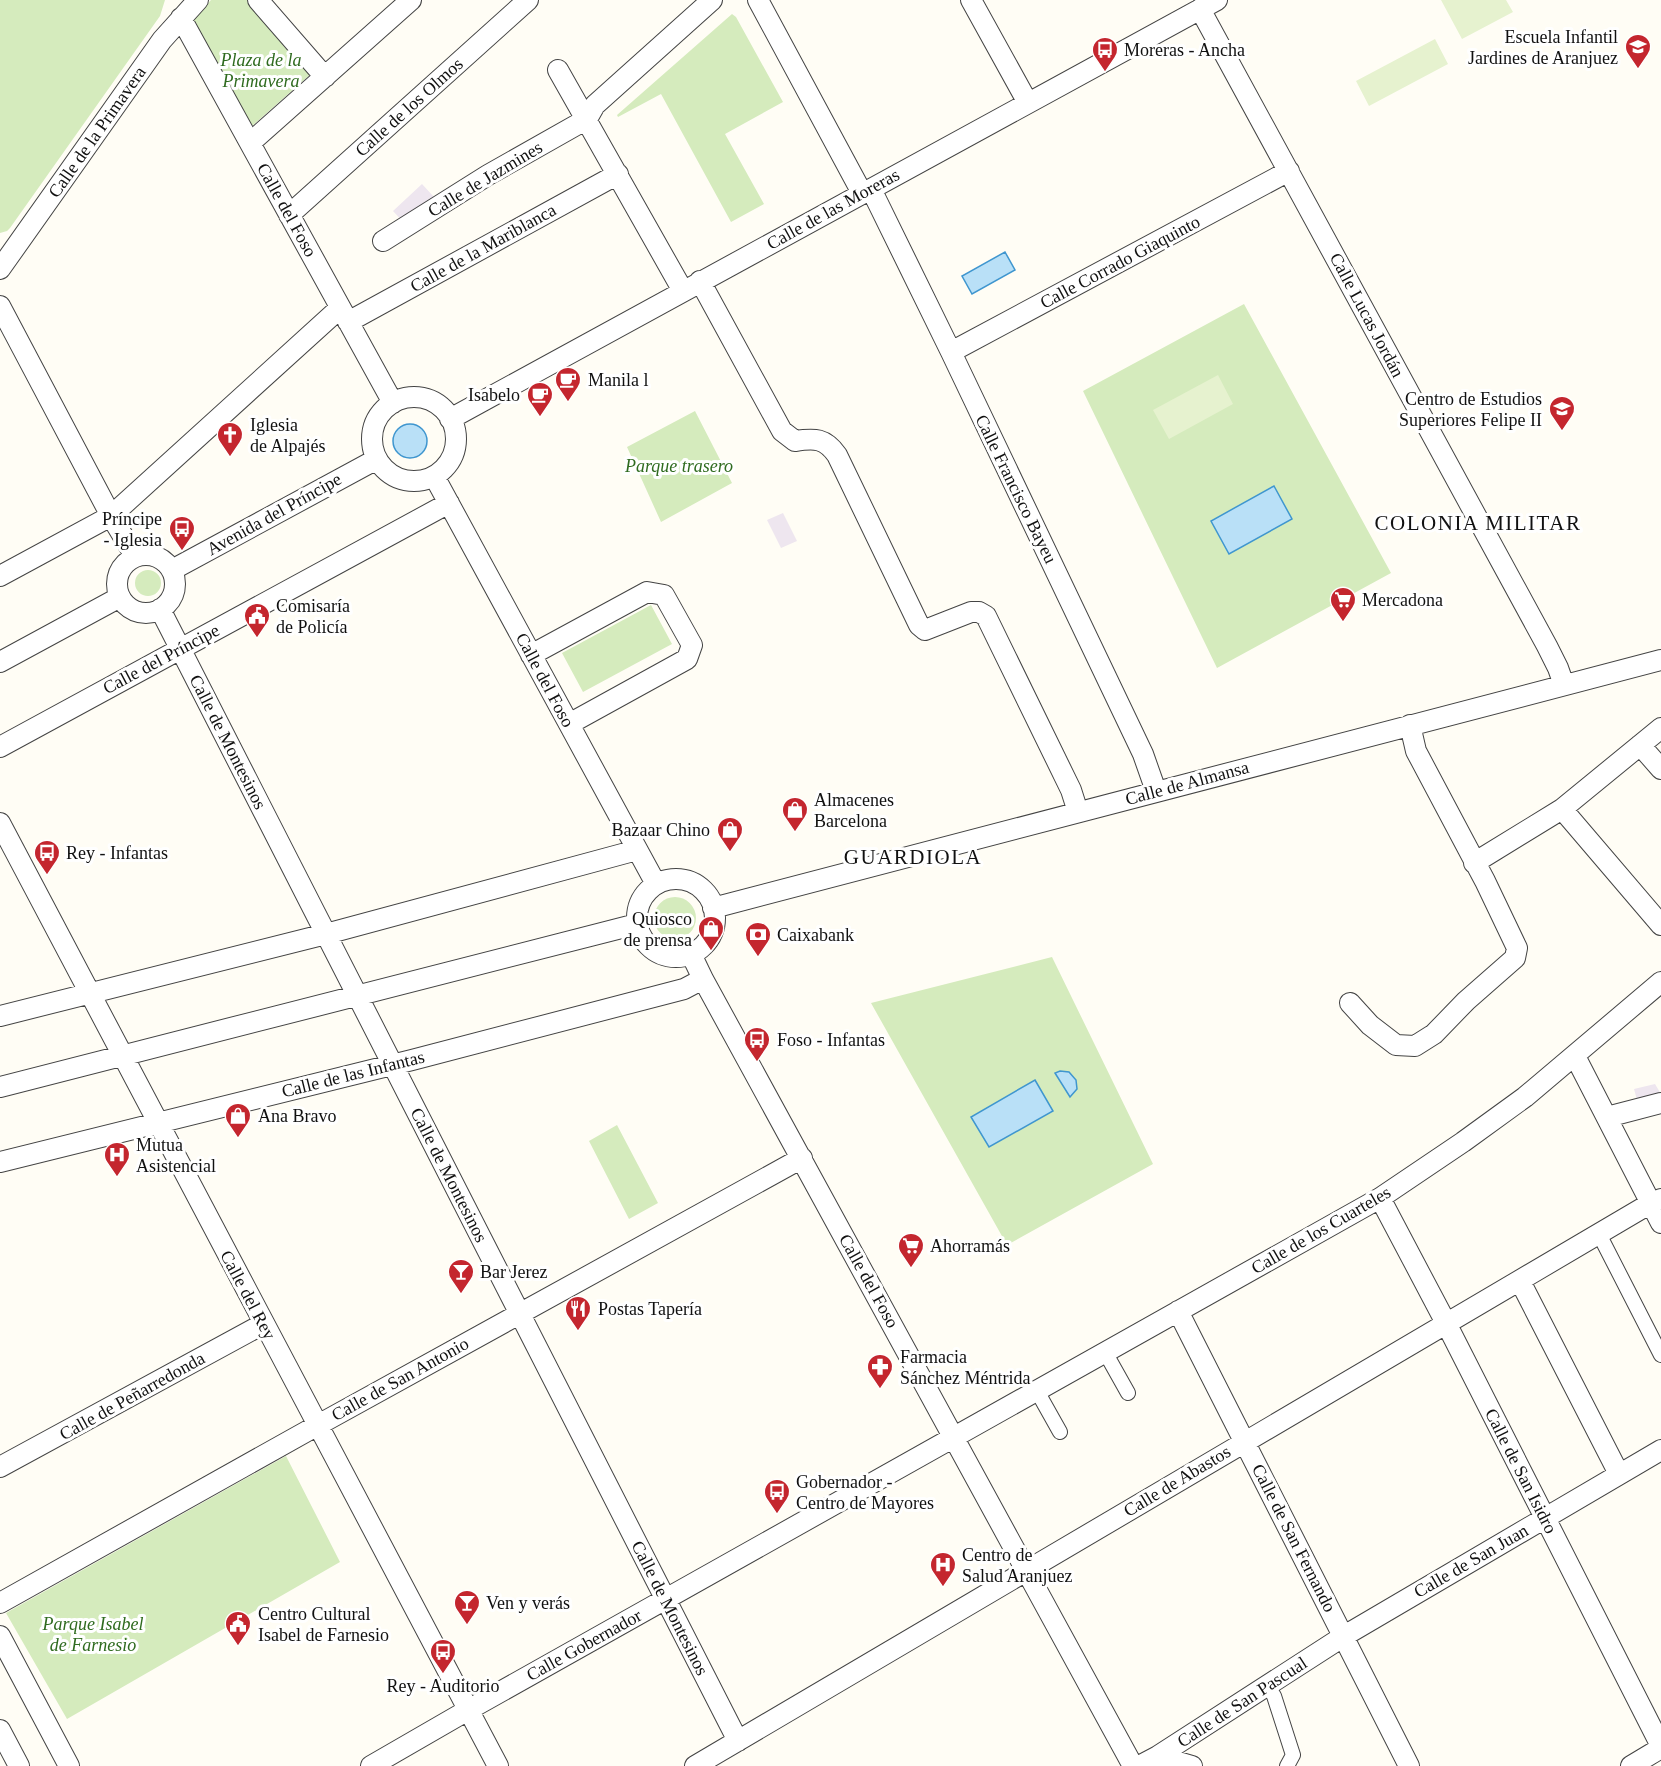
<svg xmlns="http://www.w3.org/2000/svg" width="1661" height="1766" font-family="'Times New Roman',serif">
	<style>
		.industrial { fill: #eee6ef }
		.green { fill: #d5ebbd }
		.pitch { fill: #e6f2cf }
		.water { fill: #b9e0f7; stroke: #3f96cf; stroke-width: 1.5 }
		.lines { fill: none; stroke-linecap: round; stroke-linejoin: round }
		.pedestrian-casing { stroke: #444; stroke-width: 16 }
		.minor-casing { stroke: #444; stroke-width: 22 }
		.pedestrian { stroke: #fff; stroke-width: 14 }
		.minor { stroke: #fff; stroke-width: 20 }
		.labels { text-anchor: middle; stroke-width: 6; stroke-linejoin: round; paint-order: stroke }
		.poi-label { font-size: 18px; fill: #111; stroke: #fff; text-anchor: start }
		.park-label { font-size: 18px; font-style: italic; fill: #2f6b1f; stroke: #fff }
		.street-label { font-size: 18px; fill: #111; stroke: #fff }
		.quarter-label { font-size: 21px; letter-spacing: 1.5px; fill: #111; stroke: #fff }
	</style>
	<rect width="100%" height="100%" fill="#fffdf5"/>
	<path class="industrial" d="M422 184 434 197 405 224 393 211Z
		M783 513 797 541 781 548 767 520Z
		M1655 1084 1661 1094 1637 1100 1634 1089Z"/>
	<path class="green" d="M0 0H165L160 16 10 228 7 231 0 233Z
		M211 0H248L312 73 252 126 193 19Z
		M732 14 736 17 783 102 725 134 764 204 731 222 661 94 618 117 617 115Z
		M1244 304 1391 573 1217 668 1083 391Z
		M695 411 732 483 661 522 627 447Z
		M135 583a13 13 0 1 1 26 0a13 13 0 1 1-26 0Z
		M651 605 672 644 583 692 562 653Z
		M654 918a21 21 0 1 1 42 0a21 21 0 1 1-42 0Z
		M1052 957 1153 1164 1007 1245 871 1003Z
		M617 1125 658 1203 629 1219 589 1141Z
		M286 1456 340 1562 67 1719 6 1613Z"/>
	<path class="pitch" d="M1441 0H1506L1513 12 1462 39Z
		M1435 39 1448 64 1369 106 1356 81Z
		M1218 375 1233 404 1169 439 1153 410Z"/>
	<path class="water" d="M1005 252 1015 270 972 294 962 276Z
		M393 441a17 17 0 1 1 34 0a17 17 0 1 1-34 0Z
		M1274 486 1292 519 1229 554 1211 521Z
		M1060 1071 1069 1072 1076 1080 1077 1089 1070 1097 1055 1073Z
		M1035 1080 1053 1111 989 1147 971 1117Z"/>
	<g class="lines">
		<defs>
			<path id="pedestrian" d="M1599 1234 1661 1355
				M1105 1352 1128 1393
				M1037 1391 1060 1432
				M1267 1685 1274 1696 1293 1755 1287 1766"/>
			<path id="minor" d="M258 0 325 77
				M758 0 862 193
				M971 0 1028 103
				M1200 9 1547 646 1558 668 1564 685
				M181 18 393 403
				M558 70 683 291
				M250 143 411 0
				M871 189 951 352 1143 754 1156 791
				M289 215 528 0
				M383 241 488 175 587 119 595 105 712 0
				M0 269 162 40 198 0
				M700 281 782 431 795 441C815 438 825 438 837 455L919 625 925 630 971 612H979L986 616 1071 790 1078 812
				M0 306 111 516 135 556
				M348 322 618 174
				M951 352 1289 171
				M372 439a42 42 0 1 1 84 0a42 42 0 1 1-84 0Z
				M450 419 1217 0
				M434 476 656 884
				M117 584a29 29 0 1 1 58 0a29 29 0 1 1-58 0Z
				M172 570 377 459
				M0 576 111 516 340 308
				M160 609 738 1741
				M531 655 647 592 664 595 692 645 687 659 569 724
				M0 662 120 597
				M1640 745 1661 769
				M0 747 449 503
				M1562 809 1661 925
				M0 823 498 1766
				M1474 863 1562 809 1661 728
				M637 918a39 39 0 1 1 78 0a39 39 0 1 1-78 0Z
				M713 908 1661 660
				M691 954 703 979 1133 1766
				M1350 1003 1370 1025 1396 1045 1415 1046 1434 1034 1466 1001 1515 958 1517 948 1485 881 1416 751 1410 725
				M0 1016 326 934 637 850
				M1575 1056 1661 1223
				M0 1087 637 924
				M1607 1117 1661 1103
				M0 1162 412 1060 684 989 703 979
				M1380 1198 1446 1323 1661 1746
				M1520 1281 1619 1474
				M1178 1311 1409 1766
				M0 1467 263 1324
				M0 1603 318 1425 802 1158
				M0 1636 69 1766
				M0 1730 19 1766
				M1158 1756 1192 1766
				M371 1766 468 1710 1380 1198 1463 1142 1525 1097 1661 982
				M695 1766 1651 1203 1661 1199
				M1139 1766 1158 1756 1344 1636 1661 1450
				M1631 1766 1661 1748"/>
		</defs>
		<use href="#pedestrian" class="pedestrian-casing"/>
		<use href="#minor" class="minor-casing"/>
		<use href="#pedestrian" class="pedestrian"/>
		<use href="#minor" class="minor"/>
	</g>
	<defs>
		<symbol id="school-pin" viewBox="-11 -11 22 30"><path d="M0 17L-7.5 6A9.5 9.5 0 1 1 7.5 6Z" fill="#c4262e" stroke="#fff"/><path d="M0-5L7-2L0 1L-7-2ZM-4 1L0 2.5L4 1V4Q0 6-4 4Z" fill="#fff"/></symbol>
		<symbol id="bus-pin" viewBox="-11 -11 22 30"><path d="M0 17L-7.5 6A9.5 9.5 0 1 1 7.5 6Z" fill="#c4262e" stroke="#fff"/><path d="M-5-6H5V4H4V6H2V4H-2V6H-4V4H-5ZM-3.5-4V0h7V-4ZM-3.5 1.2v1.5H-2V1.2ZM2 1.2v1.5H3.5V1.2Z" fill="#fff"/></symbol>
		<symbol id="cafe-pin" viewBox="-11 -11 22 30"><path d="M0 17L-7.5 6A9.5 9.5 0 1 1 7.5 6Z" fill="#c4262e" stroke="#fff"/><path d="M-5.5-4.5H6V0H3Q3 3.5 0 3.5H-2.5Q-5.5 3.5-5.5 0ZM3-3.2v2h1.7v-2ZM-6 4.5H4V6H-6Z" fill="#fff"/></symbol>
		<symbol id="university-pin" viewBox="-11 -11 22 30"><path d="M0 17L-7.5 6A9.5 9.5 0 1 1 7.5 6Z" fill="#c4262e" stroke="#fff"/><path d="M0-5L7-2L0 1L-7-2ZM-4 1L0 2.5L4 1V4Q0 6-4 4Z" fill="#fff"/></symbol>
		<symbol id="church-pin" viewBox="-11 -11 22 30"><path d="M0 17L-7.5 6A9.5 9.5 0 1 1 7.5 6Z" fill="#c4262e" stroke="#fff"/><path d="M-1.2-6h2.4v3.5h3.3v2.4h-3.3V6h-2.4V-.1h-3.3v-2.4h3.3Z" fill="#fff"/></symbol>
		<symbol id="supermarket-pin" viewBox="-11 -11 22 30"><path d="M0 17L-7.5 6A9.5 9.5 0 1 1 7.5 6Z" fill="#c4262e" stroke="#fff"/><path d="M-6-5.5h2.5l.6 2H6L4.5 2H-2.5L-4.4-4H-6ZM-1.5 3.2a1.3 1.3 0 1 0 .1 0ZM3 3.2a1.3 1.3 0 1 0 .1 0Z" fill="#fff"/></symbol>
		<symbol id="civic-pin" viewBox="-11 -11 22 30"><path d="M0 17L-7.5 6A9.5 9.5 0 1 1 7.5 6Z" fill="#c4262e" stroke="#fff"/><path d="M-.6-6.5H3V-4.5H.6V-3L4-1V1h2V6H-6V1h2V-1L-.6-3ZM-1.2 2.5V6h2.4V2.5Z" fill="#fff"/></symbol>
		<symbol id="shop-pin" viewBox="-11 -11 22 30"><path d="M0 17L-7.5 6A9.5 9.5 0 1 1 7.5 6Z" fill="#c4262e" stroke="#fff"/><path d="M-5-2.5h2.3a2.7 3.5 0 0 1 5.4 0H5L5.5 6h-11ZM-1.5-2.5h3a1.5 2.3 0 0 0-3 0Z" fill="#fff"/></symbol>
		<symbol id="bank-pin" viewBox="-11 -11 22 30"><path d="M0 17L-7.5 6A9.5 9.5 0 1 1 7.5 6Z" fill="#c4262e" stroke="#fff"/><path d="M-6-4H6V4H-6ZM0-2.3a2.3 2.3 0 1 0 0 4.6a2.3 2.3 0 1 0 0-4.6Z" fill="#fff"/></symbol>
		<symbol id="hospital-pin" viewBox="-11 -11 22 30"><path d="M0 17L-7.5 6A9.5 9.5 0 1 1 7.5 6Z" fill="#c4262e" stroke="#fff"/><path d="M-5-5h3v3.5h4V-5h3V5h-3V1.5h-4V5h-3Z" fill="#fff"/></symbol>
		<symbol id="bar-pin" viewBox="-11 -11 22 30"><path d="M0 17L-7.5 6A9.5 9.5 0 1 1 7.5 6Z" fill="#c4262e" stroke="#fff"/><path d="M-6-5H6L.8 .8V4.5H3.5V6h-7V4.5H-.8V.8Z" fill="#fff"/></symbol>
		<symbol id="restaurant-pin" viewBox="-11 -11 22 30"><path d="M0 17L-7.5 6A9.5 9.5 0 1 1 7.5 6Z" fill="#c4262e" stroke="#fff"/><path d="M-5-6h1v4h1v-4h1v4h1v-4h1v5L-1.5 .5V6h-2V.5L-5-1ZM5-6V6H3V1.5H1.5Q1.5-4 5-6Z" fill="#fff"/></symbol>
		<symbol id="pharmacy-pin" viewBox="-11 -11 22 30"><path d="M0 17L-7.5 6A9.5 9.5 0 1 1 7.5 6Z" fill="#c4262e" stroke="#fff"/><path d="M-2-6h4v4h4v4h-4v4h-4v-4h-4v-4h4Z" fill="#fff"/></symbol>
	</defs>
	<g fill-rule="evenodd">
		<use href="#school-pin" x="1623" y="32" width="30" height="40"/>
		<use href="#bus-pin" x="1090" y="35" width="30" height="40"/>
		<use href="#cafe-pin" x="553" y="365" width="30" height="40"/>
		<use href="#cafe-pin" x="525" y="380" width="30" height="40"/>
		<use href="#university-pin" x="1547" y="394" width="30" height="40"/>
		<use href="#church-pin" x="215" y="420" width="30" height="40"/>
		<use href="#bus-pin" x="167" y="514" width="30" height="40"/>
		<use href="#supermarket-pin" x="1328" y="585" width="30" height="40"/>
		<use href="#civic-pin" x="242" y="601" width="30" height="40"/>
		<use href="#shop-pin" x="780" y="795" width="30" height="40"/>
		<use href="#shop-pin" x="715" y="815" width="30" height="40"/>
		<use href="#bus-pin" x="32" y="838" width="30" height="40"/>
		<use href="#shop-pin" x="696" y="914" width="30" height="40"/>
		<use href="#bank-pin" x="743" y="920" width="30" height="40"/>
		<use href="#bus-pin" x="742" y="1025" width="30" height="40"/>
		<use href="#shop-pin" x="223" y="1101" width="30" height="40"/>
		<use href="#hospital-pin" x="102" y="1140" width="30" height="40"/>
		<use href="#supermarket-pin" x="896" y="1231" width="30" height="40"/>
		<use href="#bar-pin" x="446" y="1257" width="30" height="40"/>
		<use href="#restaurant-pin" x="563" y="1294" width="30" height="40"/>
		<use href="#pharmacy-pin" x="865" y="1352" width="30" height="40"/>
		<use href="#bus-pin" x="762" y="1477" width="30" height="40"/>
		<use href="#hospital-pin" x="928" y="1550" width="30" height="40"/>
		<use href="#bar-pin" x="452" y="1588" width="30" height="40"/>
		<use href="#civic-pin" x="223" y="1609" width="30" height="40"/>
		<use href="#bus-pin" x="428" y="1637" width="30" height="40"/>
	</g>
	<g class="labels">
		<g class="poi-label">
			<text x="1618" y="43" text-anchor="end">Escuela Infantil<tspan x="1618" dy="21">Jardines de Aranjuez</tspan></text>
			<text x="1124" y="56">Moreras - Ancha</text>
			<text x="588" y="386">Manila l</text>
			<text x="520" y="401" text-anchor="end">Isabelo</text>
			<text x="1542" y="405" text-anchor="end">Centro de Estudios<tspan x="1542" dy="21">Superiores Felipe II</tspan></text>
			<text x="250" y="431">Iglesia<tspan x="250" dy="21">de Alpajés</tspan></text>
			<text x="162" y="525" text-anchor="end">Príncipe<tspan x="162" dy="21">- Iglesia</tspan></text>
			<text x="1362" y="606">Mercadona</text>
			<text x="276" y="612">Comisaría<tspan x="276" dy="21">de Policía</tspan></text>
			<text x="814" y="806">Almacenes<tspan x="814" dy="21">Barcelona</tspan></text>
			<text x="710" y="836" text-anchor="end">Bazaar Chino</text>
			<text x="66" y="859">Rey - Infantas</text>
			<text x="692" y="925" text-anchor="end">Quiosco<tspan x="692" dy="21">de prensa</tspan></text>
			<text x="777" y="941">Caixabank</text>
			<text x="777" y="1046">Foso - Infantas</text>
			<text x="258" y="1122">Ana Bravo</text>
			<text x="136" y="1151">Mutua<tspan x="136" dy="21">Asistencial</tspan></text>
			<text x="930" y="1252">Ahorramás</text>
			<text x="480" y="1278">Bar Jerez</text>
			<text x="598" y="1315">Postas Tapería</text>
			<text x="900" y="1363">Farmacia<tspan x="900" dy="21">Sánchez Méntrida</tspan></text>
			<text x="796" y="1488">Gobernador -<tspan x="796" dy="21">Centro de Mayores</tspan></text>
			<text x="962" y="1561">Centro de<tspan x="962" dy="21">Salud Aranjuez</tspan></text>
			<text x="486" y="1609">Ven y verás</text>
			<text x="258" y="1620">Centro Cultural<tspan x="258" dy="21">Isabel de Farnesio</tspan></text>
			<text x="443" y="1692" text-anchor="middle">Rey - Auditorio</text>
		</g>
		<g class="park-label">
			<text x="261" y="66">Plaza de la<tspan x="261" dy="21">Primavera</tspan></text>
			<text x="679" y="472">Parque trasero</text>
			<text x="93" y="1630">Parque Isabel<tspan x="93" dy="21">de Farnesio</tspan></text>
		</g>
		<g class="street-label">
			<text transform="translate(409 107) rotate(-42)" y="6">Calle de los Olmos</text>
			<text transform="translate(97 132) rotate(-55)" y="6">Calle de la Primavera</text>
			<text transform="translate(485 179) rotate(-31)" y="6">Calle de Jazmines</text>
			<text transform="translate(833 209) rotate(-29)" y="6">Calle de las Moreras</text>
			<text transform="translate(287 210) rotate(61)" y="6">Calle del Foso</text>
			<text transform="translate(483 248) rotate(-29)" y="6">Calle de la Mariblanca</text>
			<text transform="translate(1120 262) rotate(-28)" y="6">Calle Corrado Giaquinto</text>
			<text transform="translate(1367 315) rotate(62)" y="6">Calle Lucas Jordán</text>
			<text transform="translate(1016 489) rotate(64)" y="6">Calle Francisco Bayeu</text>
			<text transform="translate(274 514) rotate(-29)" y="6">Avenida del Príncipe</text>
			<text transform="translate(161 659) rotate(-28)" y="6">Calle del Príncipe</text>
			<text transform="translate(545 680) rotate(62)" y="6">Calle del Foso</text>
			<text transform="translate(228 742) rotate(63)" y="6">Calle de Montesinos</text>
			<text transform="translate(1187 783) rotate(-15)" y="6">Calle de Almansa</text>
			<text transform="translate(353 1074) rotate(-14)" y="6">Calle de las Infantas</text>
			<text transform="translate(449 1175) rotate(63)" y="6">Calle de Montesinos</text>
			<text transform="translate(1321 1230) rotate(-30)" y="6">Calle de los Cuarteles</text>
			<text transform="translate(869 1281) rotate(61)" y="6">Calle del Foso</text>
			<text transform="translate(248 1295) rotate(62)" y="6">Calle del Rey</text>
			<text transform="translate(400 1379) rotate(-29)" y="6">Calle de San Antonio</text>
			<text transform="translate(132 1396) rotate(-29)" y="6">Calle de Peñarredonda</text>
			<text transform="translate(1521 1471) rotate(63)" y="6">Calle de San Isidro</text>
			<text transform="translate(1177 1481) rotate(-31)" y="6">Calle de Abastos</text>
			<text transform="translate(1294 1538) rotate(63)" y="6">Calle de San Fernando</text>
			<text transform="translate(1471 1561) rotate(-30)" y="6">Calle de San Juan</text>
			<text transform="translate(670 1608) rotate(63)" y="6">Calle de Montesinos</text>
			<text transform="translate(584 1645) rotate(-29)" y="6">Calle Gobernador</text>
			<text transform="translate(1242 1702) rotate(-33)" y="6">Calle de San Pascual</text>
		</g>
		<g class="quarter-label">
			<text x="1478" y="530">COLONIA MILITAR</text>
			<text x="913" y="864">GUARDIOLA</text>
		</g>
	</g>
</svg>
